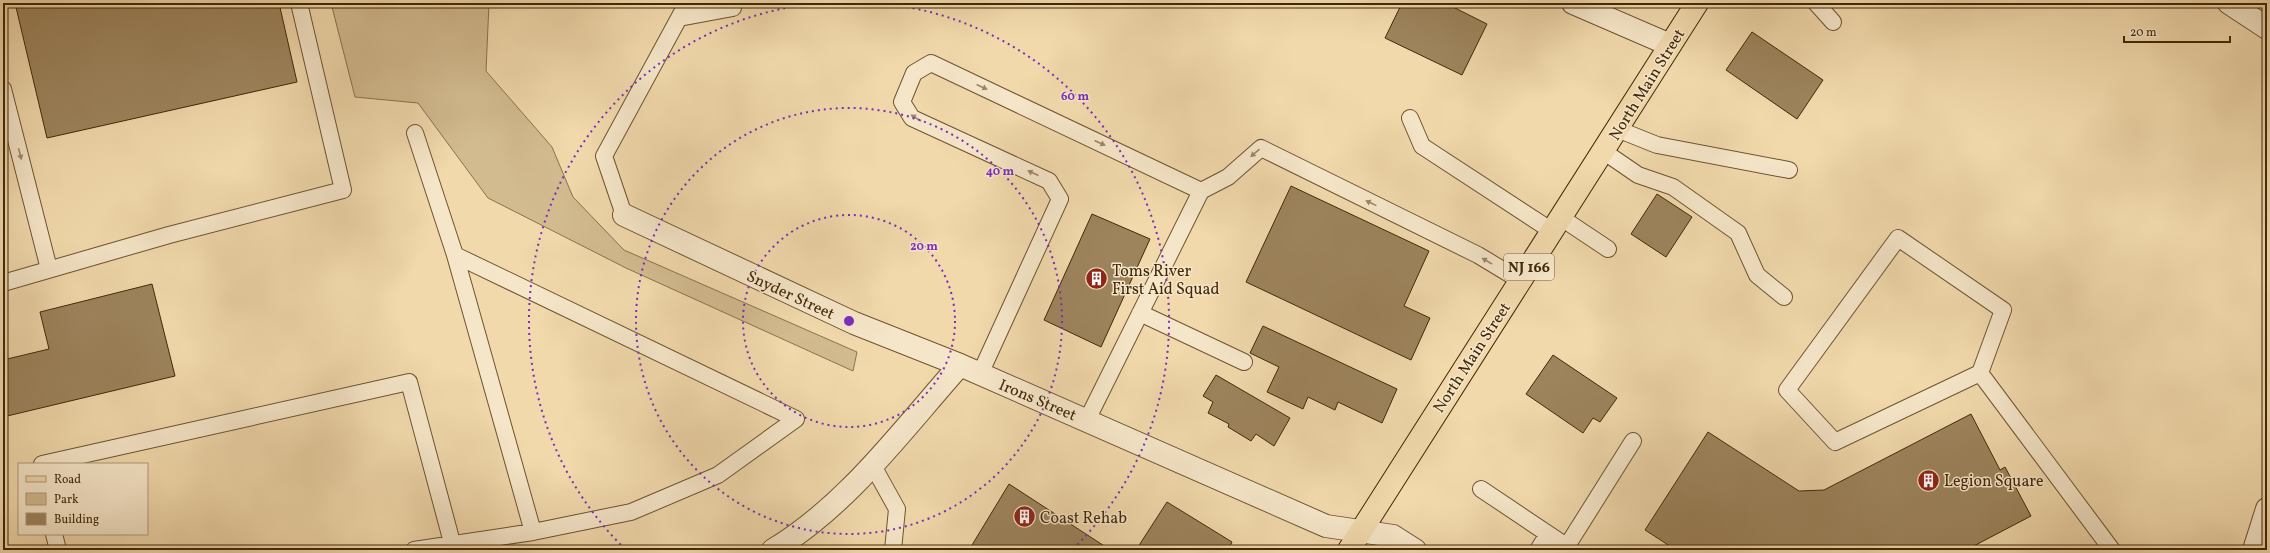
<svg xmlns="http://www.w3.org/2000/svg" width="2270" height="553" font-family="Vollkorn,serif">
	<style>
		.green { fill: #d3bb90; stroke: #8a724c }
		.building { fill: #9d845d; stroke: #412808 }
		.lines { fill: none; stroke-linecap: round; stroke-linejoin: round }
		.service-casing { stroke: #6d5431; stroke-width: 18 }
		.minor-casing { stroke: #6d5431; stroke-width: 24 }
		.primary-casing { stroke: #412808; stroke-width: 24 }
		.service { stroke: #f6e6c9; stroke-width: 16 }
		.minor { stroke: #f6e6c9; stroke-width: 22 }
		.primary { stroke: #f1d9ac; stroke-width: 22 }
		.oneway { fill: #9c8768 }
		.ring { fill: none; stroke: #7b2cbf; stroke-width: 2; stroke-dasharray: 2 4 }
		.labels { text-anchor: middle; stroke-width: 3; stroke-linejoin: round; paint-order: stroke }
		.shield { fill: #f6e6c9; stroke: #776142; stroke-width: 1 }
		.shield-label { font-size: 15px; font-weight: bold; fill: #412808 }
		.street-label { font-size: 16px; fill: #412808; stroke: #f6e6c9 }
		.poi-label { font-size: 16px; fill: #412808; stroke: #f6e6c9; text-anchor: start }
		.centre { fill: #7b2cbf; stroke: #f6e6c9; stroke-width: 2 }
		.ring-label { font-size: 12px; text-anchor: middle; font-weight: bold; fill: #7b2cbf; stroke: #f6e6c9; stroke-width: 3; stroke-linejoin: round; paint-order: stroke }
	</style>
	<rect width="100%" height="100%" fill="#f1d9ac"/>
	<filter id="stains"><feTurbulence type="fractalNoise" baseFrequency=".005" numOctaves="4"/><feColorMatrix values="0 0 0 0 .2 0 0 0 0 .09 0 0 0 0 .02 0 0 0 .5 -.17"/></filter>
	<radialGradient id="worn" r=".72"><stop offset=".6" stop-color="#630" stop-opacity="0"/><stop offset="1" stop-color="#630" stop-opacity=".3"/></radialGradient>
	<path class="green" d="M331 3H489L486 71 552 147 573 197 624 250 857 352 853 371 626 268 488 198 418 103 355 97Z"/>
	<path class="building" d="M15 3H279L297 82 47 138Z
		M1402 3H1445L1487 24 1462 75 1385 38Z
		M1752 32 1823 80 1797 119 1726 70Z
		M1291 186 1429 251 1404 306 1430 318 1411 360 1246 282Z
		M1657 194 1692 217 1666 257 1631 234Z
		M1092 214 1150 239 1101 347 1044 320Z
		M152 284 175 376 3 417V360L49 349 40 312Z
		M1263 326 1397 389 1382 423 1338 402 1335 410 1308 397 1303 409 1267 392 1279 367 1250 353Z
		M1553 355 1617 398 1600 422 1593 418 1583 433 1526 394Z
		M1216 375 1290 418 1274 446 1256 434 1251 441 1228 427 1229 424 1208 413 1213 402 1203 396Z
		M1971 414 2000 470 2005 467 2031 516 1966 550H1676L1645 530 1708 432 1799 491 1824 490Z
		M1009 484 1109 549 1108 550H969Z
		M1167 502 1232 542 1228 550H1136Z"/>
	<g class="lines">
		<defs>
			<path id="service" d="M1816 3 1833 22
				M679 18 733 8
				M3 89 49 269
				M1410 118 1422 146 1552 231
				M1617 129 1657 145 1789 170
				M1603 151 1638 175 1673 187 1738 233 1757 275 1784 297
				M624 215 604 156 686 5
				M1560 217 1608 249
				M1898 238 2003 310 1980 373 1835 442 1787 390Z
				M455 255 533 532
				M3 283 169 235 343 190 299 3
				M1140 313 1244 362
				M1980 373 2112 550
				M980 374 1060 199 1049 181 912 118 902 102 914 73 931 63 1201 191
				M1087 420 1201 191 1228 177 1261 148 1478 255 1521 281
				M42 464 409 382 454 550
				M872 464 897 509 893 550
				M1481 489 1572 550
				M54 534 58 550
				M1567 546 1633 441
				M414 550 533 532 631 512 718 475 796 419 455 255 415 133
				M1538 550 1548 534"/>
			<path id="minor" d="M1573 3 1670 45
				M2229 3 2267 28
				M624 215 854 323 960 365 1326 526 1393 536 1415 550
				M773 550C848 505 902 430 960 365
				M2254 550 2267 509"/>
			<path id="primary" d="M1349 550 1697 3"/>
		</defs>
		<use href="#service" class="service-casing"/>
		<use href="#minor" class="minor-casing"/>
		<use href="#primary" class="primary-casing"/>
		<use href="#service" class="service"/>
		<use href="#minor" class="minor"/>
		<use href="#primary" class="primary"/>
	</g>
	<defs><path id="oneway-solid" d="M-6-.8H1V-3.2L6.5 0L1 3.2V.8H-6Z"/></defs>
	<g class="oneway">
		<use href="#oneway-solid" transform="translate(982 87) rotate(25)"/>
		<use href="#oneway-solid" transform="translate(916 118) rotate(-148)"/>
		<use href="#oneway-solid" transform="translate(1100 143) rotate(25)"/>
		<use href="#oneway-solid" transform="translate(1255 153) rotate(139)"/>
		<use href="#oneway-solid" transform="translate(20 154) rotate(76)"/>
		<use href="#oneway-solid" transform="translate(1033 173) rotate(-155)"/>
		<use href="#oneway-solid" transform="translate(1371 203) rotate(-154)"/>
		<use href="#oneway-solid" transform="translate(1487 261) rotate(-149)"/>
	</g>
	<g class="ring">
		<circle cx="849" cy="321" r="106"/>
		<circle cx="849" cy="321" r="213"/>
		<path d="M625 549A319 319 0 0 1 821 3M877 3A319 319 0 0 1 1073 549"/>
	</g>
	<defs>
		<symbol id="building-disc" viewBox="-11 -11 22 22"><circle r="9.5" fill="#8f2418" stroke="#f6e6c9"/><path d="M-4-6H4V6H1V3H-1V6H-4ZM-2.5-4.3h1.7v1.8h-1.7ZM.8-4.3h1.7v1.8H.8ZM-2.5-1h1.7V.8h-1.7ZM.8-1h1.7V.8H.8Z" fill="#fff"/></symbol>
	</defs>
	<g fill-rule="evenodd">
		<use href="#building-disc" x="1084" y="266" width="25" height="25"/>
		<use href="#building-disc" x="1916" y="468" width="25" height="25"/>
		<use href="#building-disc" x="1012" y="504" width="25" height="25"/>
	</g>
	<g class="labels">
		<rect class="shield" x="1504" y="254" width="50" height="26" rx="3"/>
		<g class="shield-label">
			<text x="1529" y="272">NJ 166</text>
		</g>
		<g class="street-label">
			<text transform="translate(1646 84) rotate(-58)" y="6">North Main Street</text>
			<text transform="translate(791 294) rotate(25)" y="6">Snyder Street</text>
			<text transform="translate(1471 357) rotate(-57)" y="6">North Main Street</text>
			<text transform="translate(1038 399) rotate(23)" y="6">Irons Street</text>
		</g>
		<g class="poi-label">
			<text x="1112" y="276">Toms River<tspan x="1112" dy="18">First Aid Squad</tspan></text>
			<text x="1944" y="486">Legion Square</text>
			<text x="1040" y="523">Coast Rehab</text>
		</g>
	</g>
	<circle cx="849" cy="321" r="6" class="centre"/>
	<g class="ring-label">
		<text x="1075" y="100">60 m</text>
		<text x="1000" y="175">40 m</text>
		<text x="924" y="250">20 m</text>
	</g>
	<rect width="2270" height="553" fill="none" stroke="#f1d9ac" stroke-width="16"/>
	<rect x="4" y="4" width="2262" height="545" fill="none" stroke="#412808" stroke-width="2"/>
	<rect x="8" y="8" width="2254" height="537" fill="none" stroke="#412808"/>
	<rect x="18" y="463" width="130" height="72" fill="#f6e6c9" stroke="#ae9a7c"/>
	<rect x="26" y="476" width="20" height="6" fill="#f1d9ac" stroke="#ae9a7c"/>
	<text x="54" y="483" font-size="12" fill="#412808">Road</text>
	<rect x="26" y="493" width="20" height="12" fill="#d3bb90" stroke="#ae9a7c"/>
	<text x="54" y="503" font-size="12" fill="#412808">Park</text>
	<rect x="26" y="513" width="20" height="12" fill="#9d845d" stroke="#ae9a7c"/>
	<text x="54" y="523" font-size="12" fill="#412808">Building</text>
	<path d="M2124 36v6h106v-6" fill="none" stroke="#412808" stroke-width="2"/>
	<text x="2130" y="36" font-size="12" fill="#412808" stroke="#f6e6c9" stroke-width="3" paint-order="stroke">20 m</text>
	<rect width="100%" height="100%" filter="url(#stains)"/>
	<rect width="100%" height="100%" fill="url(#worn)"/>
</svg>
